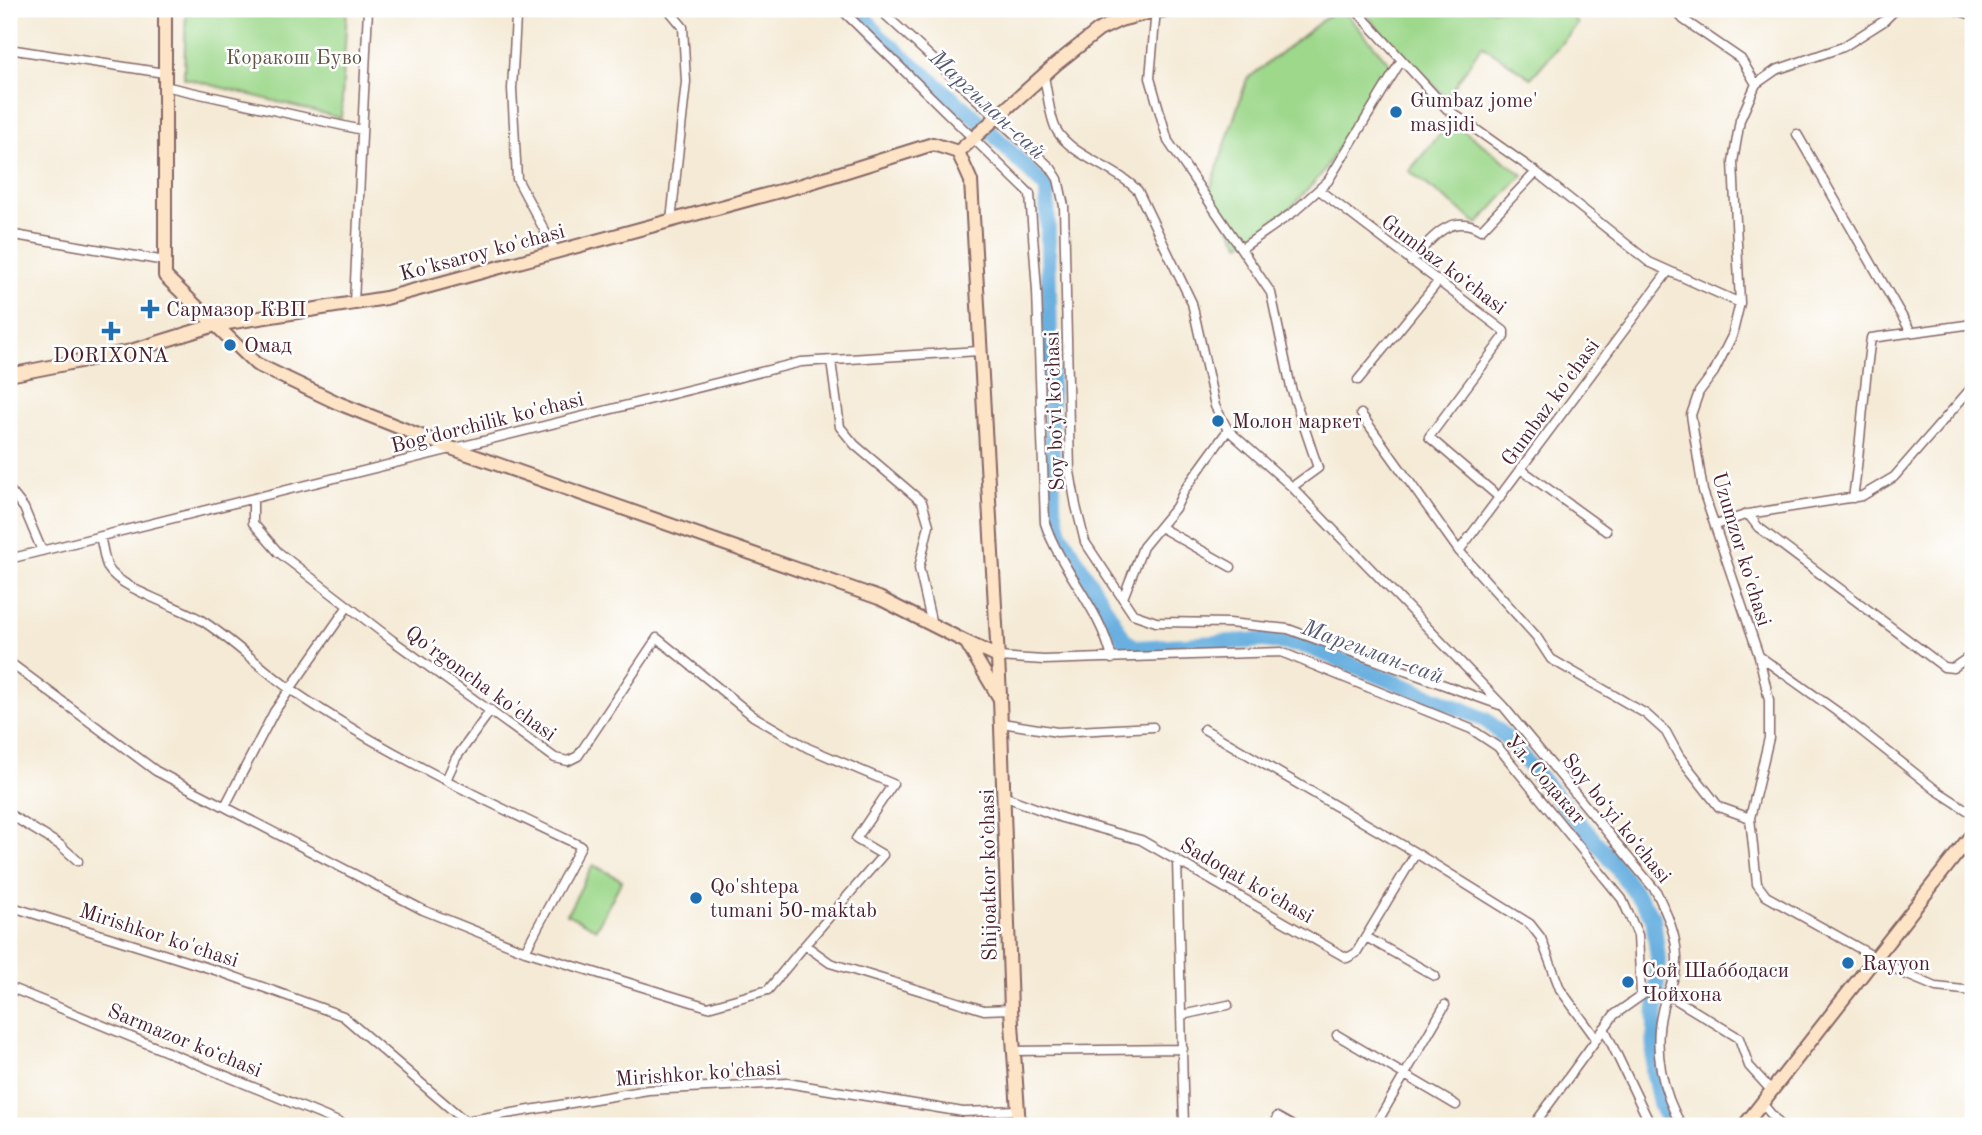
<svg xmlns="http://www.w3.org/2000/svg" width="1982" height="1135" font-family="'Old Standard TT',serif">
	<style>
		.green { fill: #9dd88b; stroke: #747c5b; stroke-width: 2 }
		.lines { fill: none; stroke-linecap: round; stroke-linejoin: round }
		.river { stroke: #69b0e0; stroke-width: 16 }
		.street-casing { stroke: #866666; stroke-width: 11 }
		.secondary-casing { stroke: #866666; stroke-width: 16 }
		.street { stroke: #fff; stroke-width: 8 }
		.secondary { stroke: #fee4c6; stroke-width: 12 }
		.poi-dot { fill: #1f6fb2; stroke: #fff; stroke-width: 2.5 }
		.labels { text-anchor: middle; stroke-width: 5; stroke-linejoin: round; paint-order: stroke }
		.park-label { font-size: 21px; fill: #635648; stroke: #fff }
		.poi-label { font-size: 21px; fill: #4a1f2b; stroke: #fff; text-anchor: start }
		.street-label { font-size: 21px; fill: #4a1f2b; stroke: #fff }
		.water-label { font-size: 23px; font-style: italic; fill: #565973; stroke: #fff }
	</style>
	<rect width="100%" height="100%" fill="#fff"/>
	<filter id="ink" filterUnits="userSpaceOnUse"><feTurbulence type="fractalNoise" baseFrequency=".0143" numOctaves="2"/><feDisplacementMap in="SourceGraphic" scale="14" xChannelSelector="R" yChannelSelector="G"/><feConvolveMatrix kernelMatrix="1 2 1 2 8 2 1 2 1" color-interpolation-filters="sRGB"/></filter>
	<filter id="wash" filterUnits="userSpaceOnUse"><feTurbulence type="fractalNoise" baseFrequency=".00686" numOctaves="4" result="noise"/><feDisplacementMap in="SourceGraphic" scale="28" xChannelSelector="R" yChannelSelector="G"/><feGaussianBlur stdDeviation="1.57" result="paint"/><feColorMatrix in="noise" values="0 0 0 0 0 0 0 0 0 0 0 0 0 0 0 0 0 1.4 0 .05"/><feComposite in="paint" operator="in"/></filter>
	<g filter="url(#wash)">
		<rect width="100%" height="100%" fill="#f4ead5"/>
		<path class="green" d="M186 9H347L341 118 184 78Z
			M1337 9H1342L1392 66 1320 176 1291 208 1241 244 1208 196 1247 79Z
			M1362 9H1566L1578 24 1531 78 1482 45 1447 98 1391 45Z
			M1451 121 1523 175 1478 224 1409 171Z
			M593 865 622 880 596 929 567 914Z"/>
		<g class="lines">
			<path class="river" d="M858 9 878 35 986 127 1047 189 1053 505 1060 533 1125 641 1137 648 1264 640 1306 646 1466 711 1487 721 1505 737 1608 856 1653 917 1658 959 1653 1071 1661 1107 1671 1126"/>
		</g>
	</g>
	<g filter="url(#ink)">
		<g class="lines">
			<defs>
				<path id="street" d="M668 9 683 27 686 82 671 221
					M841 9 1030 194 1037 291 1045 523C1061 571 1101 609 1112 659
					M879 9 1051 168 1058 179 1064 206 1070 472 1076 506 1085 542 1133 614 1156 622 1229 623 1288 629 1500 705
					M1156 9 1150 78 1168 141 1271 293 1291 388 1318 468 1292 487
					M1355 9 1447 109 1536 172 1649 262 1740 303
					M1674 9 1684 20 1741 59 1756 84
					M1896 9 1884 21 1843 47 1776 70 1756 84 1740 120 1733 162 1740 303 1732 336 1714 372 1699 392 1691 415 1703 491 1759 656 1769 700V738L1750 818 1757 884 1766 896 1905 974 1936 987 1973 991
					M1951 9 1973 15
					M9 49 164 73
					M1044 77C1048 93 1049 117 1057 131 1072 156 1117 168 1138 191L1192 303 1215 406 1228 430 1292 487 1503 706 1656 891C1666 912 1677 935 1677 959 1678 976 1665 994 1662 1011 1653 1049 1662 1093 1682 1126
					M164 86 362 130
					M1797 134 1911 332
					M1319 190 1504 331V337L1429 437 1500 498
					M9 234 165 261
					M1242 248 1295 211 1328 181 1401 61
					M556 252 517 179 512 89 516 17 578 9
					M1411 262C1430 240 1450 211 1481 230L1536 172
					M354 303 368 9
					M831 361 840 427 855 445 922 502 929 525 919 568 932 625
					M1358 380 1438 282
					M1361 414 1459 551 1536 636 1551 659 1646 714 1666 732 1679 756 1719 807 1750 818
					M1522 470 1606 531
					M9 489 24 508 42 551
					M1853 498C1861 445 1863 392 1871 338L1973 324
					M253 499V523L278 552 392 640 555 758 568 761 578 756 657 638 753 716 808 748 893 784 856 839 883 855 805 945
					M1748 514 1758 527 1944 667 1953 668 1973 654
					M1716 525 1748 514 1862 496 1894 477 1973 386
					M1160 527 1231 567
					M100 537C103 546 104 560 108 568 121 590 179 606 201 620 233 640 259 667 290 689 381 751 481 799 581 846L525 951
					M1459 551 1667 273
					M9 559 801 362 979 351
					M1123 598 1143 547 1176 507 1185 489 1228 430
					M1759 656 1839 713 1936 790 1973 814
					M998 657 1044 660 1281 652 1471 729 1498 747 1622 899 1638 935 1641 994
					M9 662 156 771 423 910 525 951 708 1007 768 990 805 945 830 963 984 1010 1011 1009
					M1002 723 1057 732 1153 727
					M1204 729 1416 853
					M446 780 456 758 491 710
					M1006 797 1062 818 1141 840 1347 958 1356 953 1416 853 1530 924 1541 938 1560 989 1595 1037
					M225 806 274 712 348 606
					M9 814 60 845 78 861
					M1177 860 1184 1126
					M9 906 218 971 343 1016 465 1121
					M1366 937 1435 976
					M9 987 348 1126
					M1182 1015 1228 1005
					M1604 1028 1651 1126
					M1337 1035 1456 1105
					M1013 1051 1183 1049
					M1761 1102 1781 1126
					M1277 1117 1293 1126
					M461 1126 465 1121 648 1090 787 1083 963 1112 1018 1110
					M1375 1126 1445 1005
					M1533 1126 1614 1015 1645 993 1667 994 1739 1038 1749 1066 1770 1089"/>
				<path id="secondary" d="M165 9V276L256 364 338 403 451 448 879 598 966 642 1000 699 1011 1009 1019 1126
					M9 375 131 351 215 325 386 298 802 185 933 144 958 152
					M966 642 998 657
					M1000 695 971 181 958 152 1056 64 1099 30 1120 20 1156 11 1189 9
					M1744 1126 1973 833"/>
			</defs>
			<use href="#street" class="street-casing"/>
			<use href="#secondary" class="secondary-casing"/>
			<use href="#street" class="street"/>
			<use href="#secondary" class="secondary"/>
		</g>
	</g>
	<g class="poi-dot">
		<circle cx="1396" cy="112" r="7"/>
		<path d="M146.5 298.5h7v7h7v7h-7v7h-7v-7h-7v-7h7z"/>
		<path d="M107.5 320.5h7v7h7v7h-7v7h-7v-7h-7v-7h7z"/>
		<circle cx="230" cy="345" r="7"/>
		<circle cx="1218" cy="421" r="7"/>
		<circle cx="696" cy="898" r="7"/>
		<circle cx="1848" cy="963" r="7"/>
		<circle cx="1628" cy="982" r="7"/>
	</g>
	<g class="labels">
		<g class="park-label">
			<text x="294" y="64">Коракош Буво</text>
		</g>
		<g class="poi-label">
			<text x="1410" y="107">Gumbaz jome'<tspan x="1410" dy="24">masjidi</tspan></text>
			<text x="166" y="316">Сармазор КВП</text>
			<text x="244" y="352">Омад</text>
			<text x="111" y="362" text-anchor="middle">DORIXONA</text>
			<text x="1232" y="428">Молон маркет</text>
			<text x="710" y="893">Qo'shtepa<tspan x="710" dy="24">tumani 50-maktab</tspan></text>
			<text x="1862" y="970">Rayyon</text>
			<text x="1642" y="977">Сой Шаббодаси<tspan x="1642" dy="24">Чойхона</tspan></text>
		</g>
		<g class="street-label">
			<text transform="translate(482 252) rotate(-15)" y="7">Ko'ksaroy ko'chasi</text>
			<text transform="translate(1444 264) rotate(37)" y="7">Gumbaz koʻchasi</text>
			<text transform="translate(1550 402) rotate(-54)" y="7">Gumbaz ko'chasi</text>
			<text transform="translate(1054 411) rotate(-92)" y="7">Soy boʻyi koʻchasi</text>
			<text transform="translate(487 422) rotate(-14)" y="7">Bog'dorchilik ko'chasi</text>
			<text transform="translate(1742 549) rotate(73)" y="7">Uzumzor ko'chasi</text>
			<text transform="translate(481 683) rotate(36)" y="7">Qo'rgoncha ko'chasi</text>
			<text transform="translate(1546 779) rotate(49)" y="7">Ул. Содакат</text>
			<text transform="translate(1617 818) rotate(51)" y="7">Soy boʻyi koʻchasi</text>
			<text transform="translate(988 875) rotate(-91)" y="7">Shijoatkor koʻchasi</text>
			<text transform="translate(1247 880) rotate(30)" y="7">Sadoqat koʻchasi</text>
			<text transform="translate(159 935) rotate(18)" y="7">Mirishkor ko'chasi</text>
			<text transform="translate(185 1040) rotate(22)" y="7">Sarmazor koʻchasi</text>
			<text transform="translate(698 1073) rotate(-4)" y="7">Mirishkor ko'chasi</text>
		</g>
		<g class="water-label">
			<text transform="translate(988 104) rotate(43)" y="8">Маргилан-сай</text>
			<text transform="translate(1373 651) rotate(20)" y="8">Маргилан-сай</text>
		</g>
	</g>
	<rect width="1982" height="1135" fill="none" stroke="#fff" stroke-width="35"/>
</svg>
